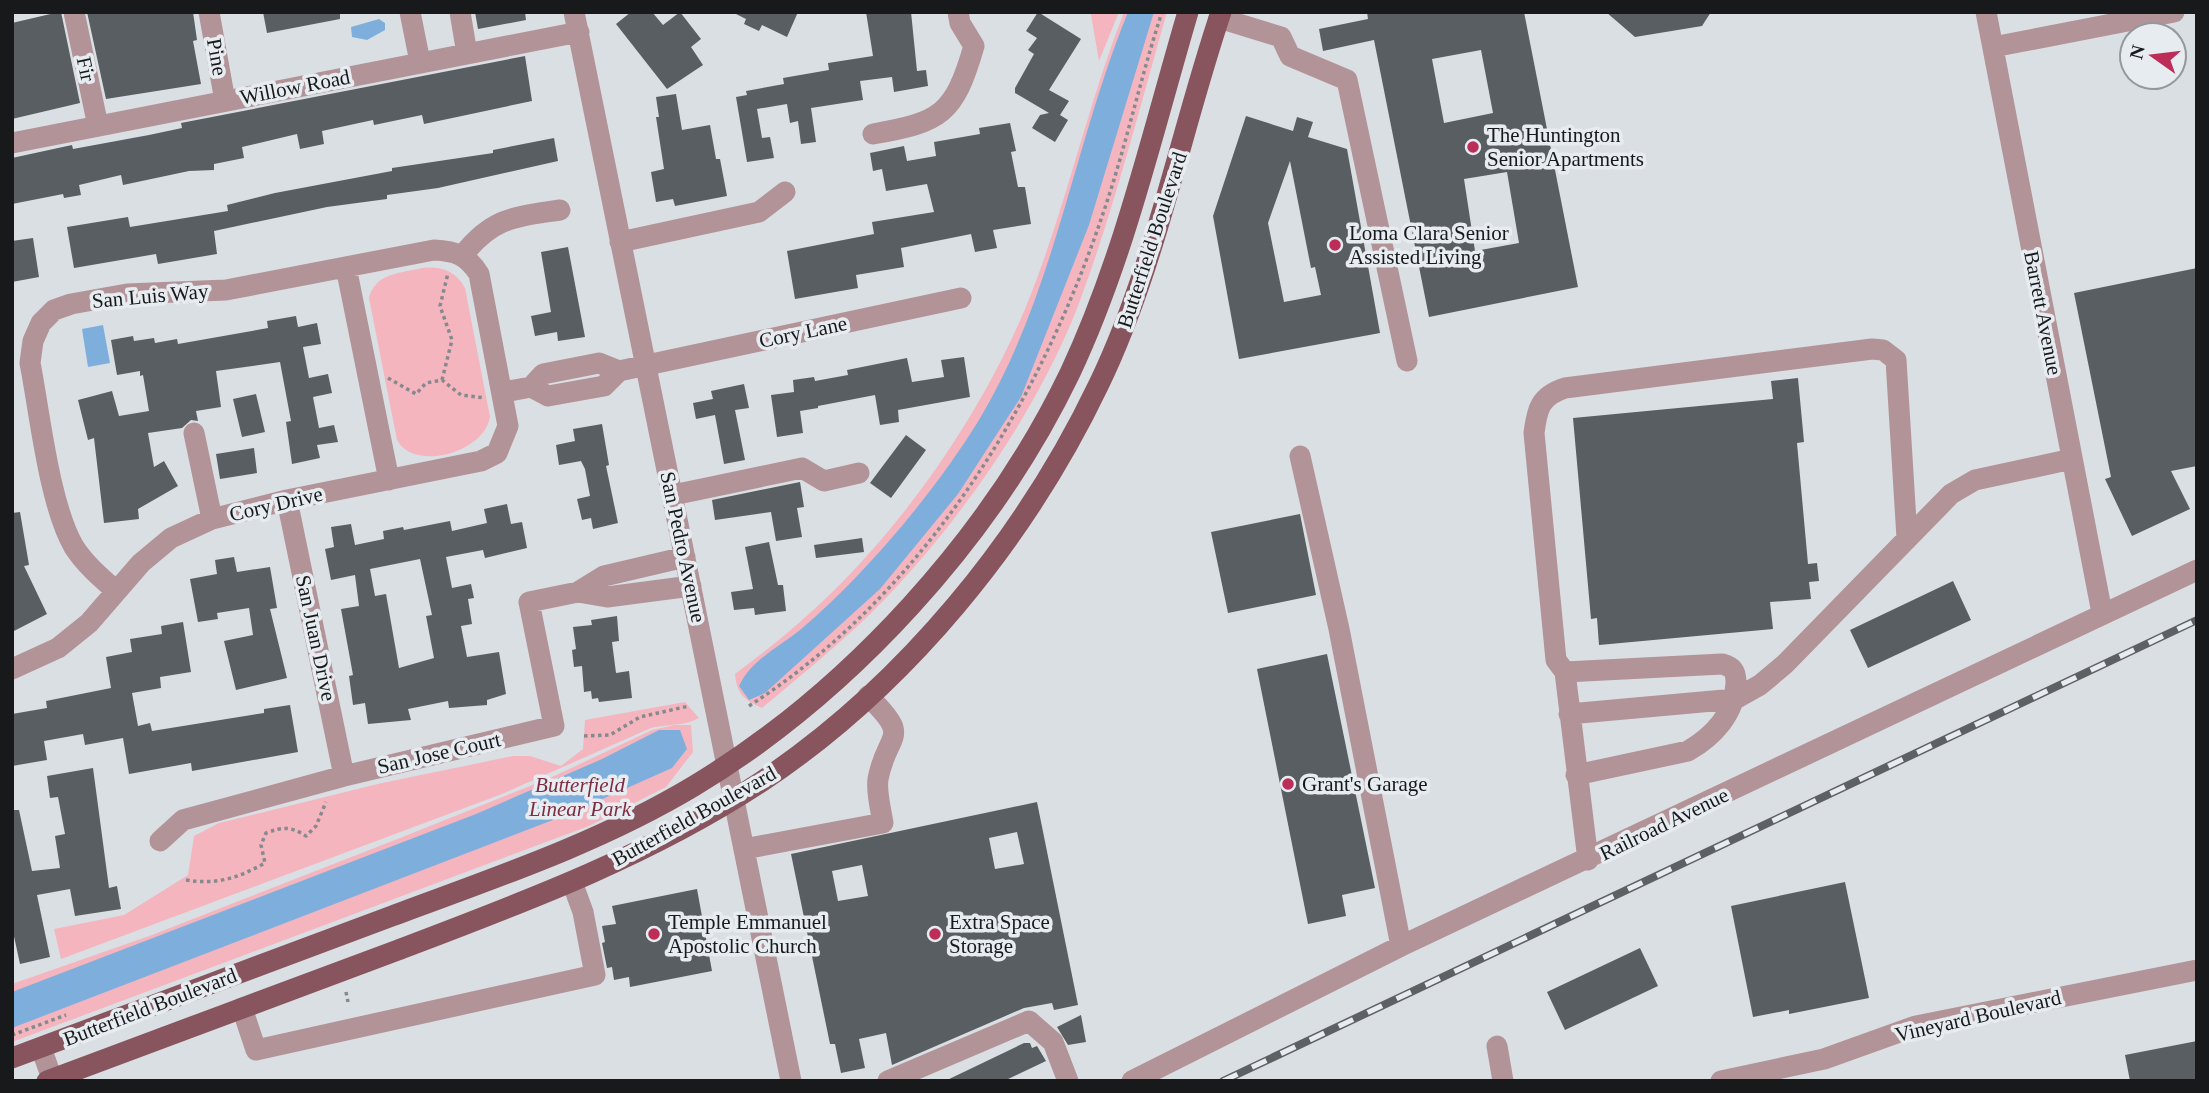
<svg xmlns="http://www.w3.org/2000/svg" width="2209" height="1093" font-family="'Times New Roman',serif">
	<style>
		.green { fill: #f5b5bf }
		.water { fill: #7eafdc }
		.building { fill: #595e62; fill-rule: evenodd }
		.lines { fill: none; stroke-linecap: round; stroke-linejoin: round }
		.path { stroke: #86898d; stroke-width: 3.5; stroke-dasharray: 3.5 3.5; stroke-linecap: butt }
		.minor { stroke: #b29397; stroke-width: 21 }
		.major { stroke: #88545d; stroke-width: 21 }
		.rail-casing { stroke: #5e6164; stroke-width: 8 }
		.rail { stroke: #e7ecf1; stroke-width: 5; stroke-dasharray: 16; stroke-linecap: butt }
		.poi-dot { fill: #bc2d58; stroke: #e7ecf1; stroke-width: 2.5 }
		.labels { text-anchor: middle; stroke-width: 7; stroke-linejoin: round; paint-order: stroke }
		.street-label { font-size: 21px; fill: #17191b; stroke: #e7ecf1 }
		.poi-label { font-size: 21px; fill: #17191b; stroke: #e7ecf1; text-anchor: start }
		.park-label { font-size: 21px; font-style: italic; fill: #7e2d40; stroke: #e7ecf1 }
	</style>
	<rect width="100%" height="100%" fill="#dadfe4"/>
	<path class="green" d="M1090 12H1119L1099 61 1091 15Z
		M1124 12H1167C1139 110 1114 210 1078 306 1037 411 962 519 884 600 846 639 804 673 762 708 744 700 737 694 735 674 757 657 780 640 801 621 894 540 977 423 1025 309 1065 212 1086 109 1124 12Z
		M422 268C441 266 456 271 465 288L490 417C484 453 414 472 397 440L369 298C375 273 401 273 422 268Z
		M685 702 699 718C686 726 666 724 651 728L502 794 61 959 54 929 124 915 188 875 194 836 219 823 382 783 513 756H530L561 766 583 749 585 720Z
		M675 725H691L693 752 666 787 589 826 12 1042V984L152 935 400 838 550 778 652 730Z"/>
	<path class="water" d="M1128 12H1154L1089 225 1021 397 958 494 880 589 765 693 749 700 739 686C752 659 778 648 800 630 820 613 840 594 858 575 902 529 945 475 979 420 1055 293 1073 147 1128 12Z
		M379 19 385 23V30L367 40 352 37 351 27Z
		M103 325 110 363 88 367 82 329Z
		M659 730H680L687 749 672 768 571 813 12 1028V992L476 814 602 759Z"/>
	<path class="building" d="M59 12H61L80 103 12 119V23Z
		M87 12H193L197 40 193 41 201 84 106 99Z
		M263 12H340V19L267 33Z
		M475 12H525L526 20 478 29Z
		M631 12H652L663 25 680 12 701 39 691 47 703 65 667 89 616 24Z
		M732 12H798L787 37 762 25 759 31 744 24 746 19Z
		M866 12H911L917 71 926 70 928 86 894 92 892 77 860 81 863 100 811 108 816 142 801 144 798 121 790 123 787 104 757 109 762 138 770 137 774 158 747 162 736 97 747 95 746 91 784 84 783 78 829 70 828 63 873 56Z
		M1038 12 1081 39 1049 90 1069 101 1060 115 1068 120 1055 142 1032 128 1040 115 1049 113 1015 93V88L1034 54 1028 50 1037 38 1026 31Z
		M1367 12H1524L1578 287 1429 317 1374 40 1323 51 1319 29 1368 19ZM1481 50 1493 113 1444 123 1432 59ZM1507 172 1519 243 1475 251 1464 179Z
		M1606 12H1711L1702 26 1635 37Z
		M525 56 532 101 424 124 422 115 374 125 373 120 322 131 324 144 300 149 297 134 242 147 244 158 214 164V170L189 171 123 185 121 175 79 185 81 195 64 198 63 194 12 204V158L72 145 73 149 149 135 182 128 181 123Z
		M676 94 682 130 710 125 716 159H720L727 196 675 206 673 199 656 202 651 172 664 169 656 117H659L656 97Z
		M1246 116 1293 131 1297 117 1313 122 1308 137 1347 149 1380 333 1239 359 1213 216ZM1290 161 1311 268 1315 267 1321 295 1284 302 1268 223Z
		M1010 123 1016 151 1011 152 1018 187H1025L1031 224 993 230 997 248 975 252 971 234 901 248 904 267 856 275 858 288 795 299 787 251 874 234 872 222 934 212 927 184 886 191 882 169 873 171 870 153 904 146 907 161 936 156 934 142 980 134 979 128Z
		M554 138 558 161 438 188 387 195V199L327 207 214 231 217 254 158 264 156 254 74 268 67 227 128 217 130 227 228 211 227 205 275 193 392 171V168L493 153V150Z
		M33 238 39 277 12 282V241Z
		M568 247 585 337 558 341 557 332 535 336 531 316 551 312 541 252Z
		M2197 268V466L2171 471 2190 509 2132 536 2105 479 2111 477 2074 293Z
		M296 316 298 327 317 323 321 344 303 347 309 378 328 374 332 393 313 397 319 428 334 425 338 442 317 445 320 458 292 464 286 422 291 421 280 362 216 371 221 407 196 411 198 421 191 420 182 428 148 433 154 467 164 461 178 486 138 509 139 519 104 523 94 438 88 440 78 400 112 391 119 416 149 411 143 375 140 376V371L117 375 111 340 133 336 134 341 154 338 155 343 177 339 178 344 268 328 267 321Z
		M964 357 970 397 898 410 899 422 880 425 875 395 818 406V408L800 411 803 433 777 437 771 395 794 392 793 380 814 377 815 381 848 375 847 370 907 358 912 382 944 377 941 360Z
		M1798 378 1804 442 1797 443 1808 564 1817 563 1819 581 1809 582 1811 599 1770 602 1773 629 1599 645 1597 618 1591 619 1573 418 1773 399 1771 381Z
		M744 384 749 408 735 410 745 460 724 464 715 415 696 419 693 403 713 399 711 391Z
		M256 394 265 432 242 437 233 399Z
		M602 424 609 465 606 466 618 523 593 529 591 518 582 520 577 499 590 496 585 469 581 461 559 465 556 445 575 441 573 429Z
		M906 435 926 450 891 498 870 483Z
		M254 448 257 473 220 479 216 454Z
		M800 482 804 507 797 508 802 537 776 541 771 512 715 520 712 500Z
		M507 504 511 524 522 522 527 548 485 558 483 550 446 557 452 588 471 584 474 598 468 599 472 624 461 626 467 657 499 652 506 694 487 700V705L449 708 448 701 408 709 411 720 368 724 365 703 353 705 349 676 353 675 341 609 359 606 355 575 331 580 325 549 334 547 331 527 351 524 355 545 384 539 383 531 403 527 404 530 450 521 452 531 487 523 484 509ZM420 559 432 615 426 616 434 658 399 668 386 594 375 596 370 569Z
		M20 512 29 565 24 566 47 614 12 632V513Z
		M1300 514 1316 595 1228 613 1211 532Z
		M862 538 864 552 816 558 814 545Z
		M769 542 778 585H783L786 611 755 615 754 608 734 610 731 592 753 589 745 547Z
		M234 557 237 572 270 567 277 608 270 609 287 678 236 690 224 641 253 635 249 608 217 613 218 619 198 622 190 579 217 574 215 560Z
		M1953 581 1971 620 1868 668 1850 630Z
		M617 616 619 641 612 642 616 673 629 671 632 698 599 702 598 698 592 699 591 691 584 692 582 666 574 667 572 650 576 649 573 627 592 625 591 620Z
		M183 622 191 672 160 677 161 688 132 693 138 726 150 723 152 731 264 713V709L290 705 298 752 192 771 191 763 129 774 123 738 85 745 83 734 44 741 47 760 12 766V714L47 708 46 701 111 688 106 657 132 652 130 639 162 634 161 626Z
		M1327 654 1375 888 1342 895 1346 916 1308 924 1257 669Z
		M93 768 109 888 117 886 121 909 75 916 70 889 37 895 50 957 20 964 12 927V810H19L32 871 60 868 55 836 65 834 58 797 50 798 47 776Z
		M1037 802 1078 1005 1054 1010 1052 1003 1024 1008 892 1065 886 1033 859 1039 865 1068 841 1073 835 1044H830L791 854ZM1017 832 1024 864 995 869 989 838ZM862 865 868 896 838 901 832 871Z
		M1845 882 1869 998 1789 1014V1010L1753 1017 1731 906Z
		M697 889 712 971 630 987 629 977 614 980 612 967 607 968 602 943 605 942 602 926 616 924 612 906Z
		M1640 948 1658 986 1565 1030 1547 992Z
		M1081 1015 1086 1042 1068 1045 1057 1027Z
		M2197 1041V1081H2130L2125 1055Z
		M1024 1043H1030L1032 1048 1037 1046 1046 1061 1004 1081H945Z"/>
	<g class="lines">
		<path class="path" d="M388 378 416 394 426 383 442 380 461 395 485 398
			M442 380 452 340 440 306 448 273
			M749 706C932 588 1048 390 1112 186 1130 128 1143 70 1162 12
			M584 736 610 735 640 717 689 706
			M186 880C217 885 238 878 265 863L261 845 266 833C282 827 291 826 306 836L316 826 326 802
			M346 992 348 1002
			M12 1035 66 1015"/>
		<path class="minor" d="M74 12 98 126
			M209 12 225 101
			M410 12 420 62
			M460 12 467 54
			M574 12 791 1081
			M1986 12 2102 613
			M1219 18 1281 37 1290 56 1347 80 1407 361
			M1993 47 2174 12
			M873 134C941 122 954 115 974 46L960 23 958 12
			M12 143 579 32
			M620 242 759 212 785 192
			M463 255C493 217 515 217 560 210
			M346 267 389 480
			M531 387 543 374 599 363 619 371
			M504 392 531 387 548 396 604 386 619 371 961 298
			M194 433 212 519
			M1300 456 1339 629 1401 946
			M673 495 802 468 824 481 859 473
			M287 500 344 776
			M578 592 604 576 685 557
			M12 669 58 648 89 623 141 563 171 538 212 519 287 500 481 461 497 453 508 426 479 274C467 255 456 251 434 250L226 290 127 294 71 304 54 310 41 323 33 341 30 363C40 414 49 504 74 547 85 564 100 577 115 590
			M1565 672 1722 664C1733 667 1736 671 1736 683 1735 713 1714 736 1688 751L1576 775
			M1569 714 1735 699 1760 685 1785 664 1951 494 1975 480 2072 459
			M160 841 183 820 344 776 554 726 529 602 578 592 607 597 691 586
			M744 849 883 823C881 810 876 792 878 779 887 731 913 740 868 696
			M1588 860 1565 672 1556 660 1534 433C1537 409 1540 396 1565 388L1872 349 1883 350 1896 360 1907 538
			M242 1008 256 1050 595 975 583 912 572 882
			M1497 1046 1503 1081
			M41 1048 53 1081
			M888 1081 1029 1021 1053 1042 1068 1081
			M1132 1081 1401 946 2197 570
			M1721 1081 1824 1059 1916 1026 2197 970"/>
		<path class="major" d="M12 1058C139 1011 265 963 392 916 494 878 599 843 694 786 850 692 991 537 1070 373 1124 258 1152 134 1188 12
			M47 1081C164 1037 281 994 398 950 522 903 649 856 761 782 905 686 1025 539 1099 384 1156 265 1179 137 1221 12"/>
		<defs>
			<path id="rail" d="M1223 1081 2197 620"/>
		</defs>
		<use href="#rail" class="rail-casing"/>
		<use href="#rail" class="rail"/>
	</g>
	<g class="poi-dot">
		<circle cx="1473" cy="147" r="7"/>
		<circle cx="1335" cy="245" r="7"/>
		<circle cx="1288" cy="784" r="7"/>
		<circle cx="654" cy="934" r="7"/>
		<circle cx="935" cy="934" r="7"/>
	</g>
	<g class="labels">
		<g class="street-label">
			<text transform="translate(217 57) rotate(80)" y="7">Pine</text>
			<text transform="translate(86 69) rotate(78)" y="7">Fir</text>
			<text transform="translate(295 87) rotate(-11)" y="7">Willow Road</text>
			<text transform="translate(1152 240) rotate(-72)" y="7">Butterfield Boulevard</text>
			<text transform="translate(150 296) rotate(-5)" y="7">San Luis Way</text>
			<text transform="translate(2043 313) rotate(79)" y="7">Barrett Avenue</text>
			<text transform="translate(803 332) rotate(-12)" y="7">Cory Lane</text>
			<text transform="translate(276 504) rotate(-13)" y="7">Cory Drive</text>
			<text transform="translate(683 547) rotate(78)" y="7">San Pedro Avenue</text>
			<text transform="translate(316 638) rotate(78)" y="7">San Juan Drive</text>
			<text transform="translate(439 753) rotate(-13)" y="7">San Jose Court</text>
			<text transform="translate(694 816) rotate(-29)" y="7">Butterfield Boulevard</text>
			<text transform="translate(1664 824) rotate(-26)" y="7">Railroad Avenue</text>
			<text transform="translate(150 1007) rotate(-21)" y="7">Butterfield Boulevard</text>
			<text transform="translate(1978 1016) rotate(-13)" y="7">Vineyard Boulevard</text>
		</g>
		<g class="poi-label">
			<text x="1487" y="142">The Huntington<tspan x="1487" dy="24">Senior Apartments</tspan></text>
			<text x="1349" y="240">Loma Clara Senior<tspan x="1349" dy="24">Assisted Living</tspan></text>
			<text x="1302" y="791">Grant's Garage</text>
			<text x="668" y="929">Temple Emmanuel<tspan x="668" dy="24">Apostolic Church</tspan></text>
			<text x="949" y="929">Extra Space<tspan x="949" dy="24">Storage</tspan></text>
		</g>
		<g class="park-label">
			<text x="580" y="792">Butterfield<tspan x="580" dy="24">Linear Park</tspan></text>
		</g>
	</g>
	<rect width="2209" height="1093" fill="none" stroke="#17191b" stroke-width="28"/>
	<g transform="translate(2153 56) rotate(284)"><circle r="33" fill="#e7ecf1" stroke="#94989b" stroke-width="2"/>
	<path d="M0-5L12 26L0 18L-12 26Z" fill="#bc2d58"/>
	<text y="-10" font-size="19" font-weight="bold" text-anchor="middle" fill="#17191b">N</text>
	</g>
</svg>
